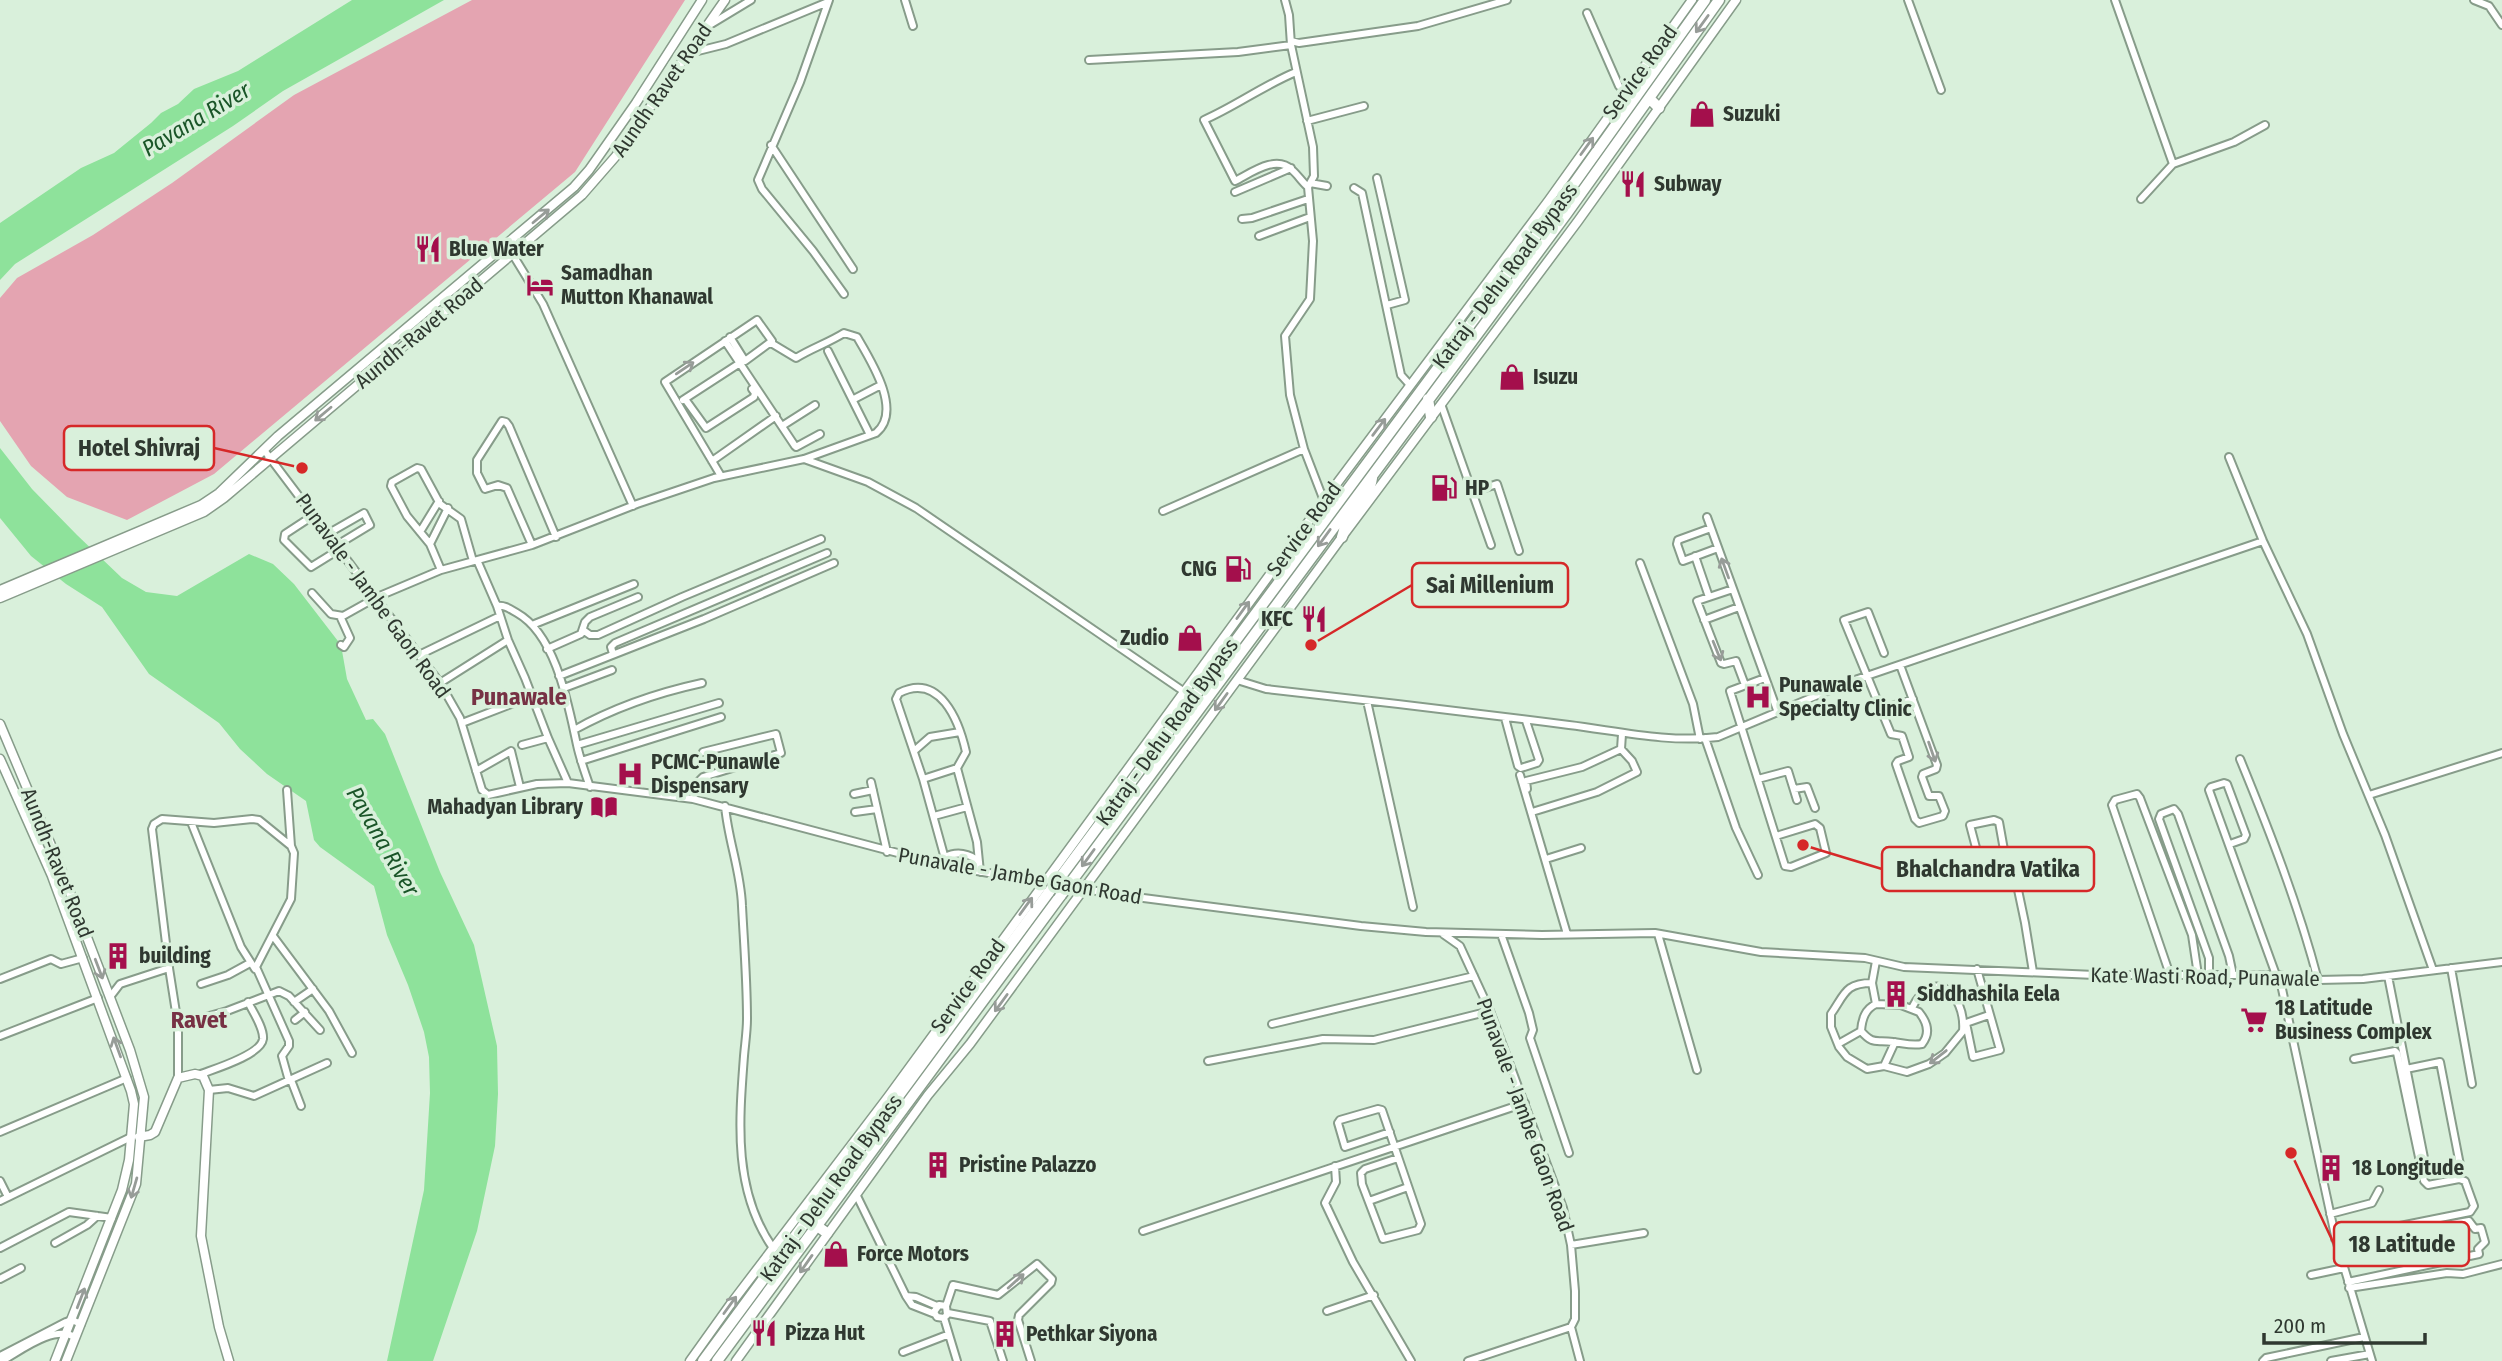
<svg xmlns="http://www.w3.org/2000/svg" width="2502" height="1361" font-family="'Fira Sans Condensed',sans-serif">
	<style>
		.green { fill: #e4a4b1 }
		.water { fill: #8ee29b }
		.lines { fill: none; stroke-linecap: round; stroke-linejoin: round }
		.minor-casing { stroke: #879c8a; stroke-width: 10 }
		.major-casing { stroke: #879c8a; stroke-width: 11 }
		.highway-casing { stroke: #879c8a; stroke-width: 13 }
		.minor { stroke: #fff; stroke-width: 6 }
		.major { stroke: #fff; stroke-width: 8 }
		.highway { stroke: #fff; stroke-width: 10 }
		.highway-bridge-casing { stroke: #879c8a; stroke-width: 13; stroke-linecap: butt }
		.highway-bridge { stroke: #fff; stroke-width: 10 }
		.oneway { stroke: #979c98 }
		.labels { text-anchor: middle; stroke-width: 7; stroke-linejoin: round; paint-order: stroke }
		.street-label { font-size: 21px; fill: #2f3830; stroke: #d9f0db }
		.poi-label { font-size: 21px; font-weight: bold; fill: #2f3830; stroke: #d9f0db; text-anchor: start }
		.water-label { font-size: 23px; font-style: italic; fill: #1a5528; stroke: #d9f0db }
		.quarter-label { font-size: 24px; font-weight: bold; fill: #773144; stroke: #d9f0db }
		.leader { fill: none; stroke: #d62828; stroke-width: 2.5 }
		.callout-dot { fill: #d62828; stroke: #d9f0db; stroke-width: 2.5 }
		.callout { fill: #d9f0db; stroke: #d62828; stroke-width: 2.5 }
		.callout-label { font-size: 23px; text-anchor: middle; font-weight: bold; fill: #2f3830 }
	</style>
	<rect width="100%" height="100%" fill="#d9f0db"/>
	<path class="green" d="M472 0H685L575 172 214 474 127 520 67 497 31 466 0 421V298L17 278 93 235 172 183 294 95Z"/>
	<path class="water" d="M352 0H444L283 91 233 126 15 264 0 280V223L81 168 114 153 151 123 161 113 178 104 194 89 238 71Z
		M0 448 32 489 77 535 122 578 146 592 177 596 249 554 273 564 294 584 341 645 347 679 366 720 373 719 385 734 440 872 474 945 497 1046 498 1094 495 1146 477 1231 433 1361H387L424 1190 430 1093 429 1057 424 1032 408 985 387 935 374 886 320 847 314 840 306 801 267 774 240 749 219 723 149 674 102 607 66 584 31 556 0 518Z"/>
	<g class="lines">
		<defs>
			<path id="minor" d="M829 0 800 82 758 180 762 189 813 251 844 294
				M905 0 913 26
				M1285 0 1289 15 1291 45 1313 147 1314 176 1308 187 1313 241 1310 299 1285 336 1290 395 1304 449 1324 501
				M1908 0 1941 90
				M2115 0 2173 164 2141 199
				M2474 0 2489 6 2502 25
				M1587 13 1619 86 1626 93
				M708 26 751 0
				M1291 41 1299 43 1418 26 1507 0
				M690 53 726 44 828 2
				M1089 60 1238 52 1291 45
				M1296 72C1264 85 1236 106 1204 120L1235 181C1251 173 1276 154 1292 170 1298 175 1302 182 1308 187
				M1307 121 1364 106
				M771 145 853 269
				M2173 164 2234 142 2265 125
				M1377 178 1405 300 1387 305
				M1310 183 1327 186
				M1354 188 1362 193 1401 375 1410 385
				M1235 192 1291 168
				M1242 219 1252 218 1308 199
				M1259 236 1310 217
				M513 255 543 304 633 506
				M725 341 795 446 796 447 820 434
				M828 351 870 435
				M685 399 706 428 754 397 755 393 752 389
				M854 399 881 385
				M683 400 740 363
				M1441 404 1491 545
				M782 426 815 405
				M264 450 440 683 460 718 482 790 488 795 537 784 568 783 693 799 947 866 1120 895 1361 926 1426 932 1542 935 1655 933 1761 952 1865 958 1904 967 2095 975H2276L2318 980 2363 979 2502 962
				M2229 457 2263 541 2307 634 2343 734 2385 835 2433 970
				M804 459 868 482 916 508 1186 693
				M712 461 776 416
				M721 476 665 382 757 320 772 341 745 361 730 337
				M1473 492 1497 484 1519 551
				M1163 511 1304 449
				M314 515 285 534 284 540 311 567 340 549
				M1707 517 1777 710
				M1711 528 1678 540 1677 544 1683 561 1718 548
				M420 532 439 501
				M329 533 364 513 370 525 337 545
				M430 544 407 516 391 486 392 482 417 468 421 469 440 504 461 519 473 561
				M532 545 507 488 498 485 485 489 477 473V460L502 421 506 422 509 426 556 537
				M1695 556 1709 597
				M477 560 497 606 508 640 525 678 548 738 568 783
				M1640 563 1693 704 1700 739
				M441 570 430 544 448 508
				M1733 589 1697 601 1721 663 1724 664 1736 661 1745 685
				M312 593 331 614 343 616 377 597 441 570 532 545 637 504 714 478 804 459 876 433C903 411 871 361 857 337L844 333C828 343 812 348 796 358L771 343
				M497 606C505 605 510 609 517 613 556 635 568 704 577 745 580 759 585 773 590 787
				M340 616 350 638 344 647 341 645
				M1704 620 1739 607
				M532 625 634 584
				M583 630 590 635H598L682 597 821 539
				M547 649 581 634 585 622 590 617 638 597
				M1884 653 1868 612 1844 620 1891 734 1902 736 1909 757 1898 761 1896 764 1915 819 1919 823 1943 816 1945 811 1939 796H1929L1922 777 1923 774 1936 769 1937 765 1900 665
				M613 654 611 647 615 643 827 553
				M419 655 500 616
				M559 676 704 619 834 563
				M1765 678 1730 691 1785 866 1791 867 1826 853 1820 828 1815 824 1776 836
				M1237 680 1266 689C1367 700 1468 712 1569 725 1618 731 1668 743 1718 737L1849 682 2263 541
				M440 683 508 640
				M564 688 612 670
				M1367 701 1413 907
				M1880 710 1913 699
				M1505 718 1518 766 1521 768 1537 763 1539 760 1526 721
				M462 723 532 696
				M574 730C615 707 656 693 702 683
				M1705 738 1736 828 1758 875
				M522 745 548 738
				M577 745 719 703
				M914 751 930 737 960 732
				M2240 759C2270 832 2298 904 2318 980
				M581 761 721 717
				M957 768 977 842 980 872
				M476 771 511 751 520 787
				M1520 775 1567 934
				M923 779 957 768 966 752C959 721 940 672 899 693L896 699 923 779 947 866
				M1758 779 1788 771 1797 800
				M871 782 887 852
				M1527 789 1526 781 1582 767 1621 749 1622 734
				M1794 789 1807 787 1815 808
				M287 790 291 846
				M854 794 873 790
				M2369 795 2502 753
				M693 799 697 783 703 777 781 753 776 734 703 752
				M725 806C728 840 741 872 742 906 744 944 747 981 747 1019 747 1031 745 1044 744 1056 739 1122 733 1191 773 1248
				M855 812 877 809
				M1532 812 1597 792 1637 772 1632 761 1621 749
				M934 816 967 807
				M191 822 241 947 255 969
				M2230 844 2244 839 2246 835 2227 784 2224 783 2211 787 2209 790 2276 975
				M2004 853 1979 859 1970 825 1994 820 1999 822 2009 878 2017 885 2025 923 2033 972
				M945 857C956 851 970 853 979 862
				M1546 859 1581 848
				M1443 934 1460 946 1490 1011 1563 1208 1571 1245 1575 1291V1319L1571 1327 1468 1361
				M1501 934 1529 1013 1533 1030 1530 1038 1569 1153
				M1658 934 1697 1070
				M273 936 329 1011 352 1053
				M1876 961 1872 983 1876 1004
				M2451 968 2472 1084
				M1977 969 2000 1050 1973 1057 1966 1023 1989 1015
				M2170 975 2112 805 2115 800 2137 794 2140 798 2192 935 2198 975
				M2209 975V958L2159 819 2161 814 2174 809 2178 814 2229 956 2233 975
				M2279 975 2336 1240 2372 1361
				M2388 976 2427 1173 2461 1170 2440 1062 2406 1069
				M0 979 51 959 61 964 83 958
				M1872 983C1845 983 1845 994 1831 1014V1027L1839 1047 1847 1057 1867 1069 1884 1066 1907 1072 1929 1064 1945 1053 1963 1031C1966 994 1933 965 1912 1008
				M201 984 228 975 250 963
				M110 997 120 984 169 968
				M294 1002 313 989
				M1876 1004 1901 1005 1919 1012C1927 1022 1931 1033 1922 1044 1911 1046 1903 1043 1893 1042 1876 1039 1874 1046 1861 1031 1862 1019 1865 1009 1876 1004Z
				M295 1020 305 1012
				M1272 1024 1474 976
				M178 1025 227 1011 279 991 289 996 320 1030
				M0 1036 98 998
				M1838 1044 1861 1031
				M1208 1061 1323 1039 1374 1040 1490 1011
				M1884 1066 1895 1042
				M201 1074C214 1069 261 1055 263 1039 264 1028 253 1012 248 1002
				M178 1078V1025L169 968 152 829 154 824 162 819 214 823 252 819 259 820 291 846 294 853 291 899 256 967 289 1041V1046L282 1056 289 1081
				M291 1080 301 1106
				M209 1090 228 1088 254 1096 327 1063
				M0 1132 127 1078
				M1390 1132 1345 1147 1338 1123 1340 1120 1378 1109 1382 1110 1421 1224 1418 1230 1383 1239 1362 1184 1361 1173 1365 1169 1398 1158
				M1335 1166 1336 1182 1325 1203 1353 1262 1411 1361
				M0 1181 8 1197
				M856 1194 906 1296
				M0 1201 131 1137
				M1369 1201 1408 1187
				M2330 1214 2372 1203 2379 1190
				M1143 1231 1525 1103
				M2335 1239 2470 1212 2474 1206 2465 1181 2459 1179 2428 1185 2424 1181 2397 1053 2395 1051 2354 1059
				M55 1243 87 1225 97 1216
				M2337 1244 2469 1221 2475 1229 2481 1228 2485 1242 2478 1249 2479 1254 2348 1282
				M1571 1245 1644 1233
				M0 1248 69 1212 112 1218
				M2311 1275 2344 1268
				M0 1279 21 1268
				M2349 1288 2447 1273 2463 1274 2502 1264
				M946 1306 939 1305 934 1312 937 1317 944 1318 947 1315 946 1306 953 1285 998 1295 1037 1264 1052 1279 1051 1283 1019 1315 1018 1320 1031 1361
				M1327 1311 1374 1295
				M948 1313 990 1321 1003 1361
				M935 1314 912 1305 906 1296 916 1297 937 1306
				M944 1318 957 1361
				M1571 1327 1580 1361
				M903 1352 947 1335
				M0 1356 66 1322 72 1320 81 1324
				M2 1361C22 1350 53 1325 75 1337
				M2263 1361 2266 1358 2364 1337
				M2331 1361 2370 1354"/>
			<path id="major" d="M0 590 201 505 219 493 278 436 574 187 589 170 636 103 702 0
				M0 598 204 512 224 498 582 195 616 156 725 0
				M0 724 61 869 130 1050 144 1097 136 1184 66 1361
				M0 759 52 876 131 1091 134 1104 129 1160 122 1190 55 1361
				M139 1137 150 1135 155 1132 178 1078 195 1074 203 1076 209 1090 201 1236 219 1327 229 1361
				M690 1361 730 1305 888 1097 1317 510 1549 200 1692 0
				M736 1361 928 1095 970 1044 1342 537 1578 221 1736 0"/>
			<path id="highway" d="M1649 98 1659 108
				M1428 399 1431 417
				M1342 537C1347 513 1369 500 1372 478
				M1059 879 1558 206 1705 0
				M1071 882 1567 213 1719 0
				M817 1226 827 1233
				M703 1361 1049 892
				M717 1361 1061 895"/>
		</defs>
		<use href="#minor" class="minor-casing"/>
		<use href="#major" class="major-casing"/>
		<use href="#highway" class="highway-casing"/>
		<use href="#minor" class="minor"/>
		<use href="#major" class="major"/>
		<use href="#highway" class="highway"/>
		<defs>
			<path id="highway-bridge" d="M1049 892 1059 879
				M1061 895 1071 882"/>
		</defs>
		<use href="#highway-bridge" class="highway-bridge-casing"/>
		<use href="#highway-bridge" class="highway-bridge"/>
	</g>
	<defs><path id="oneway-shaft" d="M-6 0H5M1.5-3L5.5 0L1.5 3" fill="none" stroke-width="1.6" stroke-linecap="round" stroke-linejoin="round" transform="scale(1.75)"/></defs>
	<g class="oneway">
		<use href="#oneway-shaft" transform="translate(1702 24) rotate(126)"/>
		<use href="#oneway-shaft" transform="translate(1587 146) rotate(-54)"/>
		<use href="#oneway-shaft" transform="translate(541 216) rotate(-40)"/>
		<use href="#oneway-shaft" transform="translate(685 368) rotate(-34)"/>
		<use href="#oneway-shaft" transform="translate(323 414) rotate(140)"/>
		<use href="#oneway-shaft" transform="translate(1379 427) rotate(-53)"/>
		<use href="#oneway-shaft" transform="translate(1324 538) rotate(126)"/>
		<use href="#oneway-shaft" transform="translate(1725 568) rotate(-110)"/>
		<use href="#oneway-shaft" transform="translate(1243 610) rotate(-54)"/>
		<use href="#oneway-shaft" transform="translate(1717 651) rotate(68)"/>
		<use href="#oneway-shaft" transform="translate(1221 702) rotate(126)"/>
		<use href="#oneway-shaft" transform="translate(1932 752) rotate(71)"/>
		<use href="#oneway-shaft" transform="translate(1088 858) rotate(126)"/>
		<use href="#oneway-shaft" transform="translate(1026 906) rotate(-54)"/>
		<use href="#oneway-shaft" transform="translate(99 969) rotate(69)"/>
		<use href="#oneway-shaft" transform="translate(1001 1003) rotate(126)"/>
		<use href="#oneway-shaft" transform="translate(117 1047) rotate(-110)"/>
		<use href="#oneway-shaft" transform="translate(1938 1057) rotate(142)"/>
		<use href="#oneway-shaft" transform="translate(134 1188) rotate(106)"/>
		<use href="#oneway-shaft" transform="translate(806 1264) rotate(125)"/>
		<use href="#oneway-shaft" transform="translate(1016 1281) rotate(-42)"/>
		<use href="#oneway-shaft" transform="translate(81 1298) rotate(-69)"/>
		<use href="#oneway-shaft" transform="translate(730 1305) rotate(-54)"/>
	</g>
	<defs>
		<symbol id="shop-bare" viewBox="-9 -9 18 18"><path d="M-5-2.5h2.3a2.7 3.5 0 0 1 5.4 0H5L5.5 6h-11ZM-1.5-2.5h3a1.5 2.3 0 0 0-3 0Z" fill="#a40f4c" stroke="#d9f0db" stroke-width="2.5" paint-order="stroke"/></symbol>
		<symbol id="restaurant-bare" viewBox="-9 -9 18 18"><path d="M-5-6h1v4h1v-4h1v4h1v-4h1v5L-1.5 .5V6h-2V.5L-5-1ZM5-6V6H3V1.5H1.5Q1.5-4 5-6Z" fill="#a40f4c" stroke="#d9f0db" stroke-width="2.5" paint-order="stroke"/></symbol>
		<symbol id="hotel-bare" viewBox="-9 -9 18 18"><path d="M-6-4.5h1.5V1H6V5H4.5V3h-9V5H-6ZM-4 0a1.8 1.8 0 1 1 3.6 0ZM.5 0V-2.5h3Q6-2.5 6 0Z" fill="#a40f4c" stroke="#d9f0db" stroke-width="2.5" paint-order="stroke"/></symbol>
		<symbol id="fuel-bare" viewBox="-9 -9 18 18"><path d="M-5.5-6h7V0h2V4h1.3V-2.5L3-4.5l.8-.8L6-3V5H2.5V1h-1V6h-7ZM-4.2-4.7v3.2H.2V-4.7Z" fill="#a40f4c" stroke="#d9f0db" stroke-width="2.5" paint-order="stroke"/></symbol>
		<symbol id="hospital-bare" viewBox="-9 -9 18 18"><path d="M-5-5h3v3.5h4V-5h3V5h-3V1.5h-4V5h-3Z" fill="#a40f4c" stroke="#d9f0db" stroke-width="2.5" paint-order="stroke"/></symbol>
		<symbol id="library-bare" viewBox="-9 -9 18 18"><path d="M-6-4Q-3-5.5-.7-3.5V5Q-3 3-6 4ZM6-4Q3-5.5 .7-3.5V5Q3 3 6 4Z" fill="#a40f4c" stroke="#d9f0db" stroke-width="2.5" paint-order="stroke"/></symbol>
		<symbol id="building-bare" viewBox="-9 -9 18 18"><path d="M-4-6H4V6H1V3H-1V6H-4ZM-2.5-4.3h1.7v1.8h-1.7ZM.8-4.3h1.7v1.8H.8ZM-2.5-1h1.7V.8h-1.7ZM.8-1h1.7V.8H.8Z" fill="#a40f4c" stroke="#d9f0db" stroke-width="2.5" paint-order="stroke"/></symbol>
		<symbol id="supermarket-bare" viewBox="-9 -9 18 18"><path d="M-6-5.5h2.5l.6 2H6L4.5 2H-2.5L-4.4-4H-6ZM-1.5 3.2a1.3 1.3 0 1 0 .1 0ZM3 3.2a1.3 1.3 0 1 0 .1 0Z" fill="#a40f4c" stroke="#d9f0db" stroke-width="2.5" paint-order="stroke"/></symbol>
	</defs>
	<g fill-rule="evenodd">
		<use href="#shop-bare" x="1683" y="95" width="38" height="38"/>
		<use href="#restaurant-bare" x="1614" y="165" width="38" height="38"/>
		<use href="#restaurant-bare" x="409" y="230" width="38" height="38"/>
		<use href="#hotel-bare" x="521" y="266" width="38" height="38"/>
		<use href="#shop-bare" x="1493" y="358" width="38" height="38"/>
		<use href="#fuel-bare" x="1425" y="469" width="38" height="38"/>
		<use href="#fuel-bare" x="1219" y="550" width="38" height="38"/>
		<use href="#restaurant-bare" x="1295" y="600" width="38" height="38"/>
		<use href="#shop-bare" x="1171" y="619" width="38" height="38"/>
		<use href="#hospital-bare" x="1739" y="678" width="38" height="38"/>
		<use href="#hospital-bare" x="611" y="755" width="38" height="38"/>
		<use href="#library-bare" x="585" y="788" width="38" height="38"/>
		<use href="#building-bare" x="99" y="937" width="38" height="38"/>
		<use href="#building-bare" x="1877" y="975" width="38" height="38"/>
		<use href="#supermarket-bare" x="2235" y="1001" width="38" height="38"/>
		<use href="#building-bare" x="919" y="1146" width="38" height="38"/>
		<use href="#building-bare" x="2312" y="1149" width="38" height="38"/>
		<use href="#shop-bare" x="817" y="1235" width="38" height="38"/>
		<use href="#restaurant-bare" x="745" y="1314" width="38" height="38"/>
		<use href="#building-bare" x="986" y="1315" width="38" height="38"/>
	</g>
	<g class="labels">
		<g class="street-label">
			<text transform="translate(1640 72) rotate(-54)" y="7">Service Road</text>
			<text transform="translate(662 90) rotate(-55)" y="7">Aundh Ravet Road</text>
			<text transform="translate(1505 276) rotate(-53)" y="7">Katraj - Dehu Road Bypass</text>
			<text transform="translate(419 333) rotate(-40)" y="7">Aundh-Ravet Road</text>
			<text transform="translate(1304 529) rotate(-54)" y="7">Service Road</text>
			<text transform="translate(373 596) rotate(54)" y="7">Punavale - Jambe Gaon Road</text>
			<text transform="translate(1167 732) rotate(-54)" y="7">Katraj - Dehu Road Bypass</text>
			<text transform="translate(57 863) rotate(68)" y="7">Aundh-Ravet Road</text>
			<text transform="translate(1020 876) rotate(10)" y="7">Punavale - Jambe Gaon Road</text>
			<text transform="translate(2205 977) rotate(1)" y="7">Kate Wasti Road, Punawale</text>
			<text transform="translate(968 986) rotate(-54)" y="7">Service Road</text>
			<text transform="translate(1525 1115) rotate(70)" y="7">Punavale - Jambe Gaon Road</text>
			<text transform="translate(831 1188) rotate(-54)" y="7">Katraj - Dehu Road Bypass</text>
		</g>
		<g class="poi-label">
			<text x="1723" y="121">Suzuki</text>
			<text x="1654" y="191">Subway</text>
			<text x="449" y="256">Blue Water</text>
			<text x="561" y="280">Samadhan<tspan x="561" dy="24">Mutton Khanawal</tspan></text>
			<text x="1533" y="384">Isuzu</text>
			<text x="1465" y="495">HP</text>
			<text x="1217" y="576" text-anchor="end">CNG</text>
			<text x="1293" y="626" text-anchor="end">KFC</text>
			<text x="1169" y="645" text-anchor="end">Zudio</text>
			<text x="1779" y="692">Punawale<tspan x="1779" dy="24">Specialty Clinic</tspan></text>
			<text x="651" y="769">PCMC-Punawle<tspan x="651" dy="24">Dispensary</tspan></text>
			<text x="583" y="814" text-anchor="end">Mahadyan Library</text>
			<text x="139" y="963">building</text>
			<text x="1917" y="1001">Siddhashila Eela</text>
			<text x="2275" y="1015">18 Latitude<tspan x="2275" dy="24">Business Complex</tspan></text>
			<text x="959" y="1172">Pristine Palazzo</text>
			<text x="2352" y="1175">18 Longitude</text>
			<text x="857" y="1261">Force Motors</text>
			<text x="785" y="1340">Pizza Hut</text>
			<text x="1026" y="1341">Pethkar Siyona</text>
		</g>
		<g class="water-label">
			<text transform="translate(196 119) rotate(-31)" y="8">Pavana River</text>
			<text transform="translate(383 841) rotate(60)" y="8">Pavana River</text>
		</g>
		<g class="quarter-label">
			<text x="519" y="705">Punawale</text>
			<text x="199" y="1028">Ravet</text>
		</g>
	</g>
	<path class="leader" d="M302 468L214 448M1311 645L1412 585M1803 845L1882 869M2291 1153L2334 1244"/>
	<g class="callout-dot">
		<circle cx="302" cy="468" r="7"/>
		<circle cx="1311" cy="645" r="7"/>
		<circle cx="1803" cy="845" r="7"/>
		<circle cx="2291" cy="1153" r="7"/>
	</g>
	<g class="callout">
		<rect x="64" y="426" width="150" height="44" rx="7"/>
		<rect x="1412" y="563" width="156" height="44" rx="7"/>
		<rect x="1882" y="847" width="212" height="44" rx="7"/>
		<rect x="2334" y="1222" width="135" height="44" rx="7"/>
	</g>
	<g class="callout-label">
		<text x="139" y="456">Hotel Shivraj</text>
		<text x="1490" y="593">Sai Millenium</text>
		<text x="1988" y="877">Bhalchandra Vatika</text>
		<text x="2402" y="1252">18 Latitude</text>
	</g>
	<path d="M2264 1333v10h161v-10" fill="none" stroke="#2f3830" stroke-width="3.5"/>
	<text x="2274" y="1333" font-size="21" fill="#2f3830" stroke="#d9f0db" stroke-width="5" paint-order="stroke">200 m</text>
</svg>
